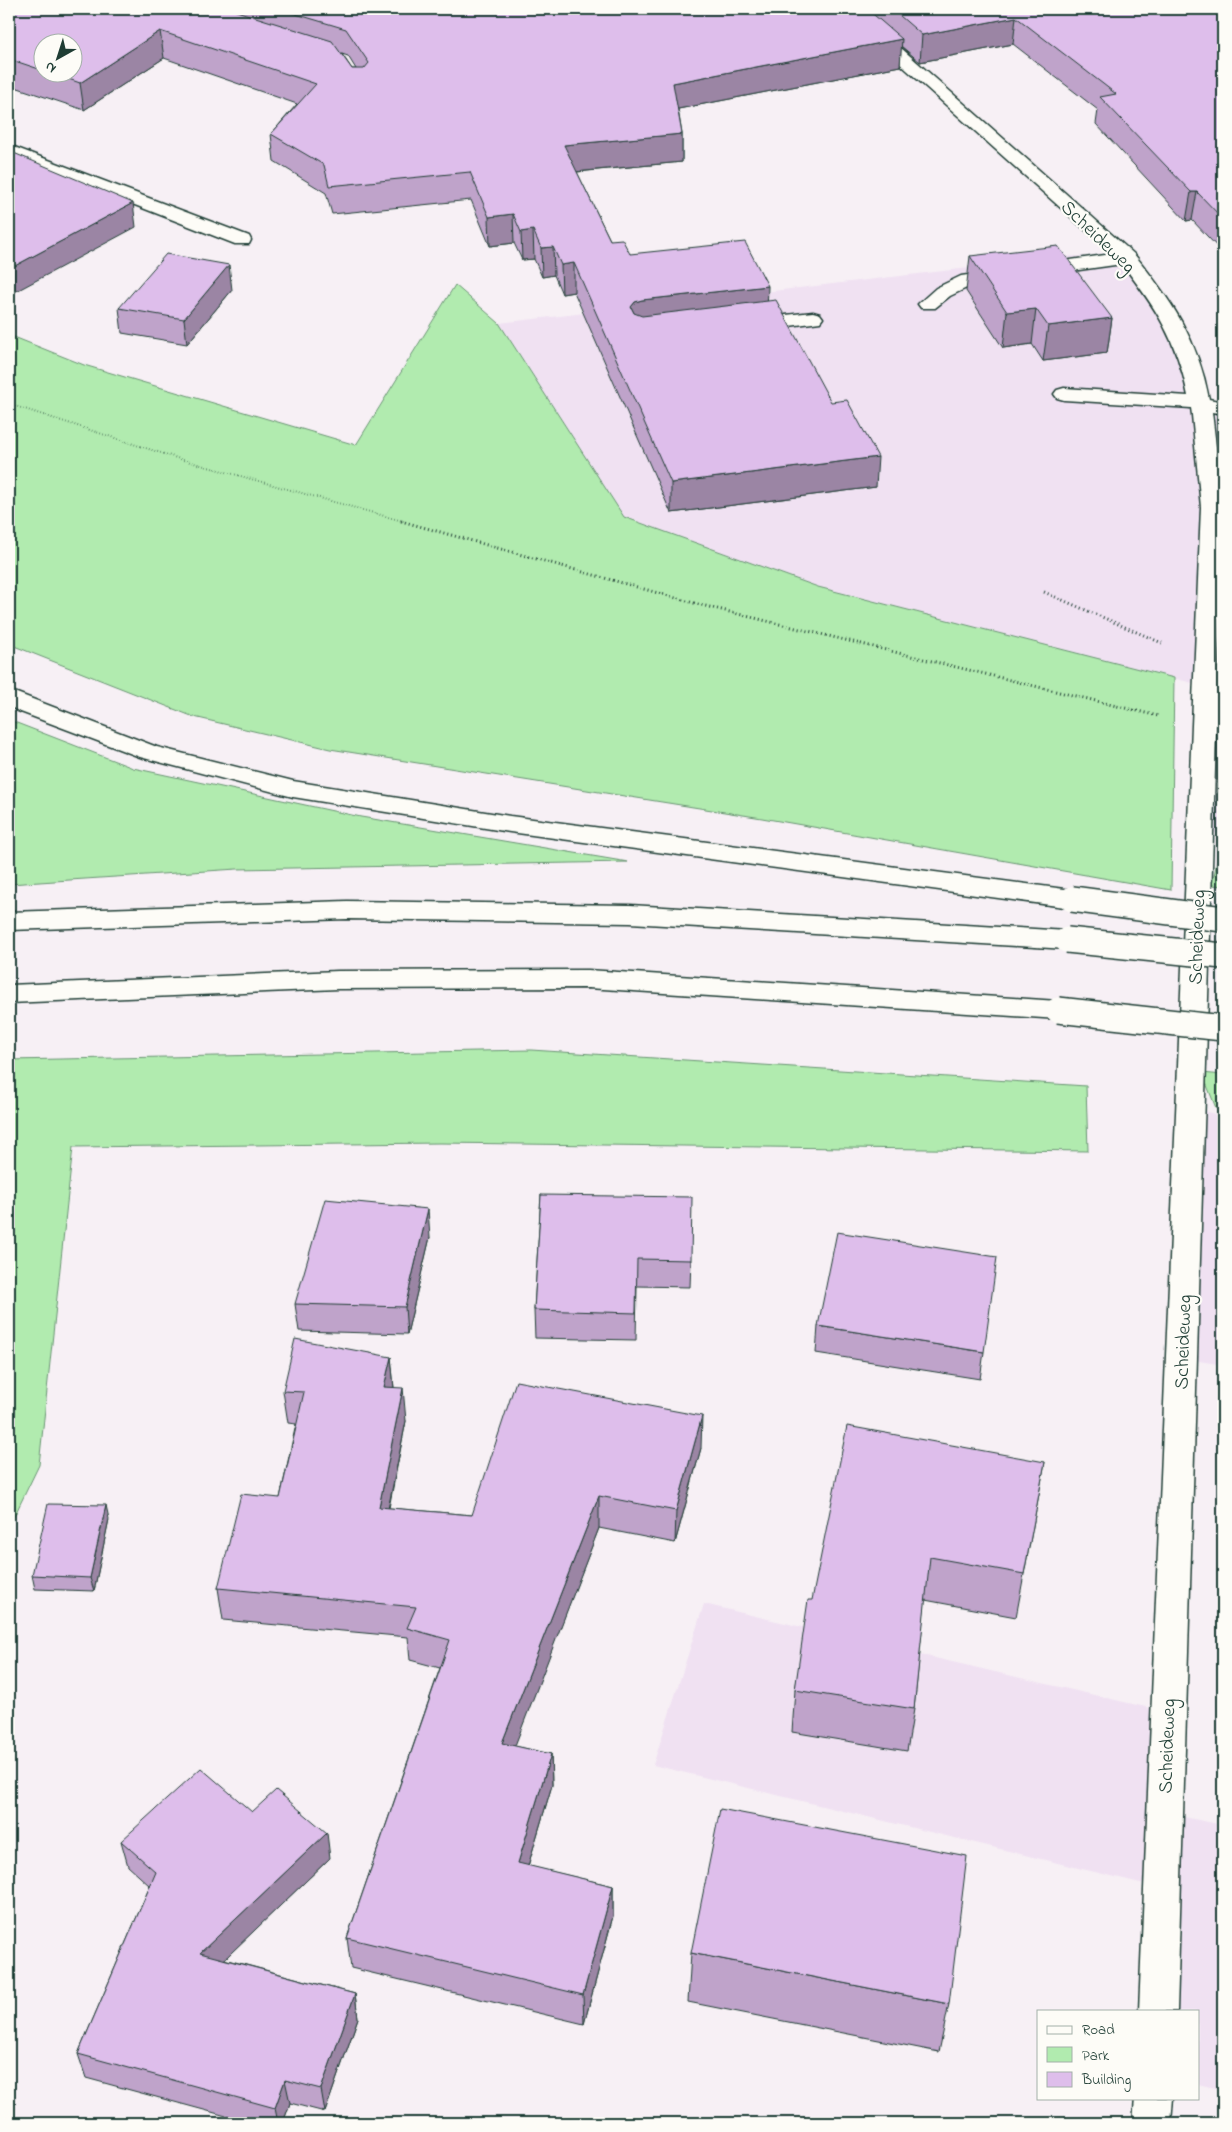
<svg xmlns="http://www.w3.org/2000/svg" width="1232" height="2132" font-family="'Indie Flower',sans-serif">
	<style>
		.built { fill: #f0e1f2 }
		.green { fill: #b1ebaf; stroke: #689472 }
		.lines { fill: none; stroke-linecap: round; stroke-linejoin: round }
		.minor-casing { stroke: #1f3d34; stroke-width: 3 }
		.highway-casing { stroke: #1f3d34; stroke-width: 3 }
		.path-far1 { stroke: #1f3d34; stroke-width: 2; stroke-dasharray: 0.5 2.5; stroke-linecap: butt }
		.path { stroke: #1f3d34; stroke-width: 3; stroke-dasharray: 1 3; stroke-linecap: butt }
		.minor { fill: #fdfcf7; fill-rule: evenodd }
		.highway { fill: #fdfcf7; fill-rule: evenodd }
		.highway-bridge-casing { stroke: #1f3d34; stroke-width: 28; stroke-linecap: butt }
		.highway-bridge { stroke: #fdfcf7; stroke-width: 25 }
		.wall { fill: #bfa3ca; stroke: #1f3d34; fill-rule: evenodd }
		.shaded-wall { fill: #9b85a4; stroke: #1f3d34 }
		.building { fill: #debeeb; stroke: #1f3d34 }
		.labels { text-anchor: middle; stroke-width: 4.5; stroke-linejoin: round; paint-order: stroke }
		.street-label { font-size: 20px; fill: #1f3d34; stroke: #fdfcf7 }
	</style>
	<rect width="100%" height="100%" fill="#f7f0f5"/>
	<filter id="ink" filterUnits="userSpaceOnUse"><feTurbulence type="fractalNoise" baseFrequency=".02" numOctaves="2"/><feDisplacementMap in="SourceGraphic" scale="10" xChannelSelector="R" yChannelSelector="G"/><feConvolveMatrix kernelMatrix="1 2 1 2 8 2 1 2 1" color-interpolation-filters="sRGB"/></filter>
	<g filter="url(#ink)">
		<path class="built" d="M1072 256 1127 258 1163 304 1202 403 1223 408V834L1199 831 1204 686 818 587 624 517 499 323Z
			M1191 1106 1223 1117V1365L1181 1358Z
			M704 1604 1167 1712 1164 1813 1223 1825V2090L1198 2084V2011H1158L1161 1888 653 1765Z"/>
		<path class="green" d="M455 285 499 323 624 517 818 587 1174 678 1171 890 762 818 330 749 194 717 9 644V335L84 365 356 445Z
			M9 720 133 768 361 817 628 862 237 869 9 884Z
			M1222 838H1223V886L1212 885Z
			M531 1050 1086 1086 1088 1151 440 1143 73 1147 39 1465 9 1527V1060Z
			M1202 1073 1223 1075V1111L1216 1108Z"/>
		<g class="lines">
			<defs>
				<path id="minor" d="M839 9H857L1134 254C1171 300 1198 339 1209 399L1223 402V414L1212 412 1223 507 1177 2011H1139L1201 507 1192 415 1191 408 1064 400 1057 398 1054 394 1057 390 1064 388 1188 396C1177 340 1156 308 1122 264L973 285 950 296 935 308H921L918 304 936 288 961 276 1112 254Z
					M9 145 249 236 251 240 249 244H235L9 156Z
					M813 312 820 314 823 318 820 322 750 331 743 329 740 325 743 321 750 319Z
					M1135 2098H1173L1171 2123H1133Z"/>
				<path id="highway" d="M9 690 157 747 293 781 510 816 1072 890 1081 893 1085 899 1081 905 1072 908 510 832 293 797 140 757 18 711 9 706Z
					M347 901 630 905 1067 931 1076 934 1080 940 1076 946 1067 949 630 923 347 919 9 930V912Z
					M588 970 1058 1001 1068 1003 1071 1010 1068 1017 1058 1019 588 988 338 989 9 1003V985L338 971Z"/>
			</defs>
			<use href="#minor" class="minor-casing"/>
			<use href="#highway" class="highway-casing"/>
			<path class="path-far1" d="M9 404 183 460 406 522"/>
			<path class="path" d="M401 521 701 605 1158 716
				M1044 592 1162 643"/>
			<use href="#minor" class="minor"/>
			<use href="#highway" class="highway"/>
			<defs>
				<path id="highway-bridge" d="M1072 899 1223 919
					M1067 940 1223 956
					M1058 1010 1223 1028"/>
			</defs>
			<use href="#highway-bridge" class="highway-bridge-casing"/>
			<use href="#highway-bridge" class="highway-bridge"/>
		</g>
		<path class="wall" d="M9 9H1223V253L1192 220 1186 221 1096 124 1098 110 1013 44 920 62 901 46 900 66 678 109 682 134V162L577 172 610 240 630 254 768 301 876 487 671 513 574 292 562 294 554 275 542 277 534 259 522 260 514 243 490 246 471 200 332 214 326 193 274 161 271 134 297 104 164 58 84 110 9 85ZM42 42 72 72H42ZM342 54 348 56 356 69H352Z
			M970 256 1112 318 1107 353 1043 361 1032 344 1003 348 966 291Z
			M232 290 187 344 122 333 119 308Z
			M541 1195 691 1260 690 1287 637 1286 636 1340 535 1338 534 1310Z
			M430 1237 407 1334 299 1331 295 1304Z
			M818 1326 984 1352 980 1379 816 1353Z
			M391 1357 394 1388 406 1421 389 1508 472 1515 701 1448 675 1543 599 1528 514 1746 551 1754 552 1785 528 1866 613 1886V1916L584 2024 351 1968 347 1938 440 1668 410 1660 408 1637 223 1620 218 1588 280 1498 296 1424 288 1423 283 1391Z
			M1045 1462 1016 1617 925 1600 914 1709 907 1751 792 1732 795 1690 812 1600Z
			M109 1519 94 1591 35 1589 32 1575Z
			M252 1812 330 1858 224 1959 355 1994 358 2018 325 2112 290 2103 283 2123H252L86 2078 78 2054 150 1886 128 1866 121 1841Z
			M691 1953 949 2004 939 2052 688 2002Z"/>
		<path class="shaded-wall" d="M9 9H34L9 24Z
			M1016 17 1013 44 920 62 922 35Z
			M160 31 164 58 84 110 80 83Z
			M902 39 900 66 673 110V83Z
			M682 134V162L564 173V145Z
			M1191 192H1197L1192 220 1186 221Z
			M133 203 136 227 9 295V269Z
			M513 214 514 243 490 246 489 217Z
			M533 230 534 259 522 260 521 232Z
			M553 247 554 275 542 277 541 248Z
			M574 263V292L562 294 561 265Z
			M229 265 232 290 187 344 184 319Z
			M768 286 767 315 642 329 631 307 635 302 642 300Z
			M1036 309 1032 344 1003 348 1007 312Z
			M1112 318 1107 353 1043 361 1048 326Z
			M878 457 876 487 671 513V483Z
			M428 1209 430 1237 407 1334 405 1307Z
			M391 1357 394 1389 384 1387Z
			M403 1388 406 1421 382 1539 379 1507Z
			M702 1416 701 1448 675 1543 676 1511Z
			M599 1496V1528L504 1774 502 1743Z
			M106 1505 109 1519 94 1591 90 1578Z
			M551 1754 552 1785 520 1893 518 1863Z
			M327 1833 330 1858 206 1977 200 1953Z
			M613 1886V1916L584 2024 583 1995Z
			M355 1994 358 2018 325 2112 321 2089Z
			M285 2080 290 2103 283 2123H278L275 2108Z"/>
		<path class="building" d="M16 9H230L332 41 352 69H364L369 63 346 29 279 9H867L902 39 673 83 682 134 564 145 610 240 622 239 630 254 745 242 768 286 642 300 635 302 631 307 634 313 642 316 776 300 831 402 847 400 878 457 671 483 574 263 561 265 553 247 541 248 533 230 521 232 513 214 489 217 470 172 329 186 324 165 271 134 316 84 160 31 80 83 49 72H72V42H42V70L9 59V12H12Z
			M892 9H1223V219L1197 192H1191L1100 97 1116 94 1016 17 922 35Z
			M9 151 133 203 9 269Z
			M1058 246 1112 318 1048 326 1036 309 1007 312 970 256Z
			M166 254 229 265 184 319 119 308Z
			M541 1195 692 1197 691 1260 637 1259 636 1313 534 1310Z
			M325 1199 428 1209 405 1307 295 1304Z
			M837 1232 997 1257 984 1352 818 1326Z
			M295 1339 391 1357 384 1387 403 1388 379 1507 472 1515 516 1381 702 1416 676 1511 599 1496 502 1743 551 1754 518 1863 613 1886 583 1995 347 1938 450 1640 407 1628 416 1607 218 1588 241 1494 280 1498 304 1392 283 1391Z
			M847 1426 1045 1462 1024 1574 930 1557 914 1709 795 1690 808 1600H812Z
			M48 1504 106 1505 90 1578 32 1575Z
			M201 1768 252 1812 276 1790 327 1833 200 1953 355 1994 321 2089 285 2080 275 2108 78 2054 156 1872 121 1841Z
			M720 1809 967 1856 949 2004 691 1953Z
			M820 2122 830 2123H819Z"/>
	</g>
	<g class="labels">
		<g class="street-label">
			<text transform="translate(1099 236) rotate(44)" y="7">Scheideweg</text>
			<text transform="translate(1196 937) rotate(-88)" y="7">Scheideweg</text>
			<text transform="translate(1182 1342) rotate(-88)" y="7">Scheideweg</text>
			<text transform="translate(1166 1746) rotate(-88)" y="7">Scheideweg</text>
		</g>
	</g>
	<rect width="1232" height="2132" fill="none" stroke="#fdfcf7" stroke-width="30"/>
	<rect x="15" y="15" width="1202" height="2102" fill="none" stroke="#1f3d34" stroke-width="2" filter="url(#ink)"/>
	<rect x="1037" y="2010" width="162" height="90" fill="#fdfcf7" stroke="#a4b0a9"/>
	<rect x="1047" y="2026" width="25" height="8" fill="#fdfcf7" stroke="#a4b0a9"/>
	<text x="1082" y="2034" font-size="15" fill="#1f3d34">Road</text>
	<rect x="1047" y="2047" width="25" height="15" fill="#b1ebaf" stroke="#a4b0a9"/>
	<text x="1082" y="2060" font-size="15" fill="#1f3d34">Park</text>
	<rect x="1047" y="2072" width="25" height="15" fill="#debeeb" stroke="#a4b0a9"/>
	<text x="1082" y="2084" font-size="15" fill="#1f3d34">Building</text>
	<g transform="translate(58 58) rotate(219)"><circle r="24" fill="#fdfcf7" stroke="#a4b0a9"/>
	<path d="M0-4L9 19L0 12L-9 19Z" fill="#1f3d34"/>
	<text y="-8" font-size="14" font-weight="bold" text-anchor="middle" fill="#1f3d34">N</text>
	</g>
</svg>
